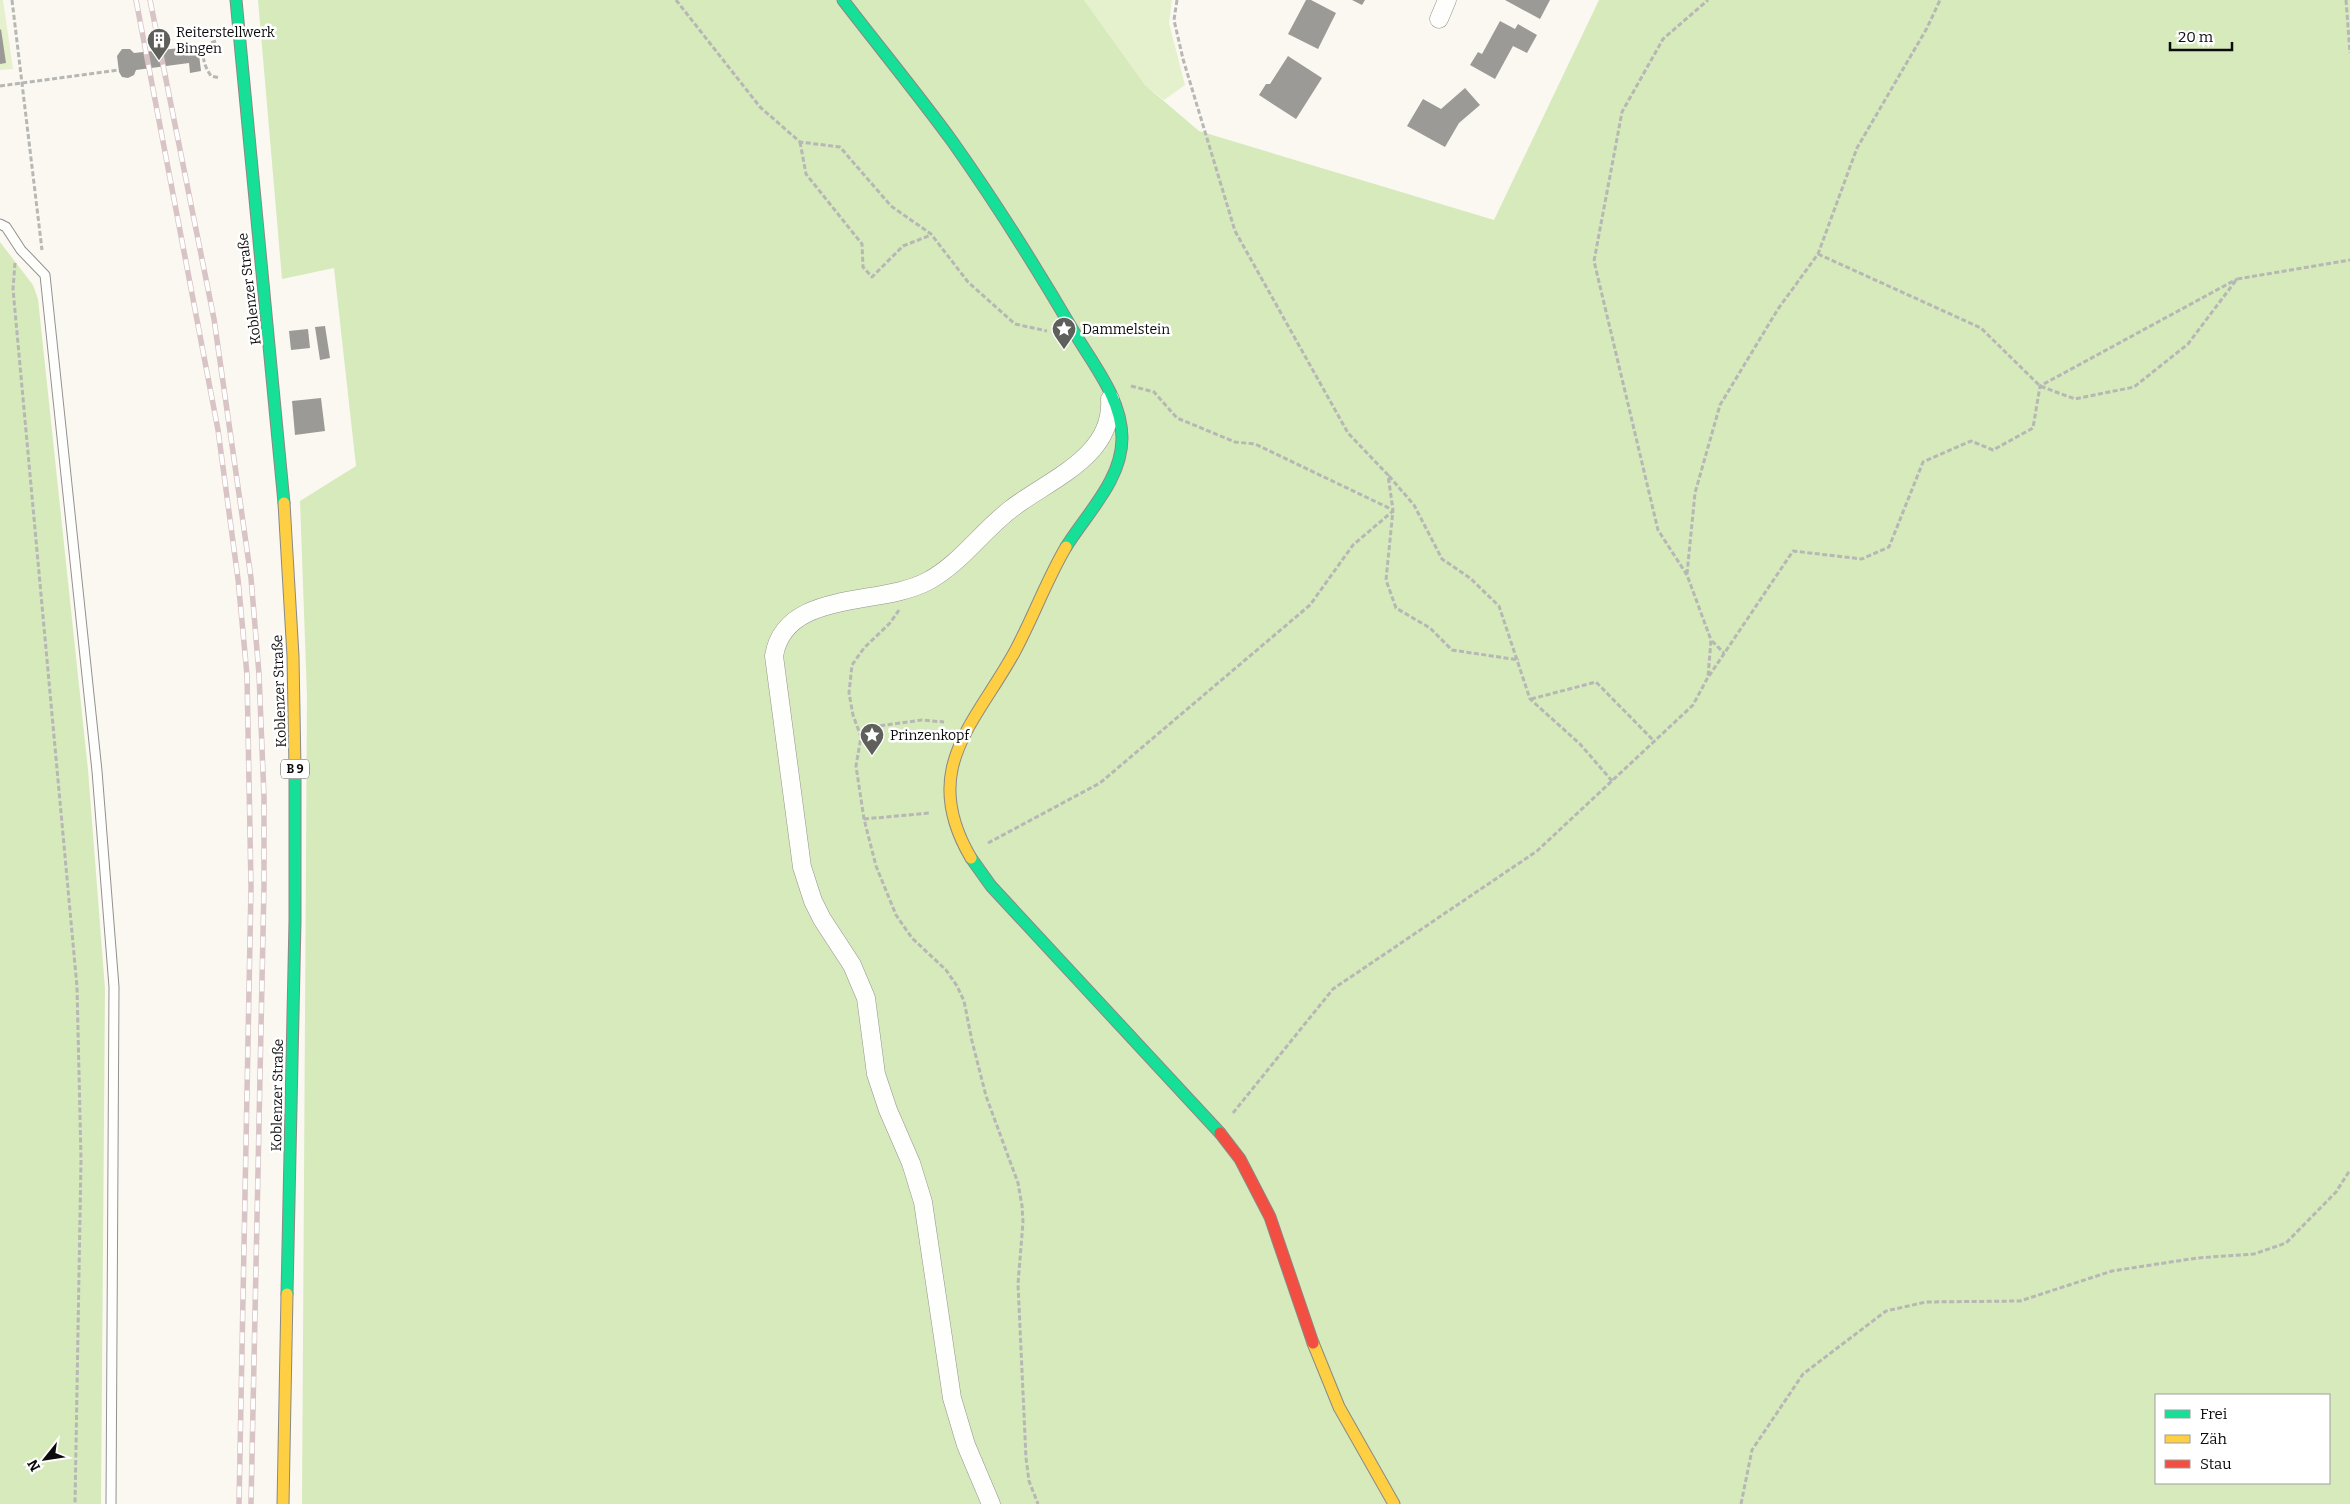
<svg xmlns="http://www.w3.org/2000/svg" width="2350" height="1504" font-family="Bitter,serif">
	<style>
		.green { fill: #e5f1cd }
		.forest { fill: #d6eabb; fill-rule: evenodd }
		.building { fill: #9c9a96 }
		.lines { fill: none; stroke-linecap: round; stroke-linejoin: round }
		.lane-casing { stroke: #93928f; stroke-width: 11 }
		.street-casing { stroke: #93928f; stroke-width: 19 }
		.fast-casing { stroke: #8a8985; stroke-width: 13 }
		.slow-casing { stroke: #8a8985; stroke-width: 13 }
		.jam-casing { stroke: #8a8985; stroke-width: 13 }
		.path { stroke: #b7b7b5; stroke-width: 3; stroke-dasharray: 5 2.5; stroke-linecap: butt }
		.lane { stroke: #fefefd; stroke-width: 9 }
		.street { stroke: #fefefd; stroke-width: 18 }
		.fast { stroke: #16e098; stroke-width: 11 }
		.slow { stroke: #ffcf43; stroke-width: 11 }
		.jam { stroke: #f24e42; stroke-width: 11 }
		.rail-casing { stroke: #d8c3c5; stroke-width: 5.5 }
		.rail { stroke: #fff; stroke-width: 4; stroke-dasharray: 11; stroke-linecap: butt }
		.path-bridge { stroke: #b7b7b5; stroke-width: 3; stroke-dasharray: 5 2.5; stroke-linecap: butt }
		.labels { text-anchor: middle; stroke-width: 5; stroke-linejoin: round; paint-order: stroke }
		.shield { fill: #fff; stroke: #555; stroke-width: 1 }
		.shield-label { font-size: 12px; font-weight: bold; fill: #0c0c0c }
		.poi-label { font-size: 14px; fill: #0c0c0c; stroke: #fff; text-anchor: start }
		.street-label { font-size: 14px; fill: #0c0c0c; stroke: #fff }
	</style>
	<rect width="100%" height="100%" fill="#faf8f0"/>
	<path class="green" d="M0 0H3L13 69 0 70Z
		M1084 0H1172L1169 23 1185 85 1164 100 1145 85Z"/>
	<path class="forest" d="M258 0H1084L1145 85 1199 131 1494 220 1599 0H2350V1504H302L307 696 300 501 356 466 334 268 282 279ZM2156 1395H2329V1483H2156Z
		M0 242 33 285 38 299 88 770 105 989 101 1504H0Z"/>
	<path class="building" d="M1306 0H1311L1336 13 1318 49 1288 34Z
		M1352 0H1365L1362 5Z
		M1505 0H1550L1540 19Z
		M1500 21 1515 29 1518 24 1537 35 1527 53 1513 46 1495 79 1470 65 1478 52 1482 54Z
		M1 29 6 63 0 64V30Z
		M198 46 201 71 190 73 189 63 136 70 134 75 128 78 122 77 119 72 117 56 122 49H130L134 53Z
		M1288 56 1322 78 1296 119 1259 95 1266 84H1270Z
		M1465 88 1480 105 1459 123 1445 147 1407 126 1423 99 1441 109Z
		M325 326 330 358 320 360 315 327Z
		M308 329 310 348 291 350 289 331Z
		M321 398 325 431 295 435 292 401Z"/>
	<g class="lines">
		<defs>
			<path id="lane" d="M0 224 6 227 21 250 45 275 97 771 114 987 111 1504"/>
			<path id="street" d="M1439 19 1447 0
				M991 1504 966 1445 952 1398 923 1202 911 1163 888 1110 876 1074 866 998 852 965 822 919 813 901 802 867 774 656C785 589 880 607 928 581 961 563 981 532 1011 509 1048 480 1114 457 1110 399"/>
			<path id="fast" d="M236 0 284 503
				M843 0C879 47 917 93 952 141 996 203 1036 267 1074 332 1093 364 1122 399 1122 438 1122 480 1087 513 1066 547
				M971 858 991 886 1220 1133
				M287 1294 295 921V769"/>
			<path id="slow" d="M284 503 293 656 295 769
				M971 858C919 770 974 725 1014 653 1033 618 1046 581 1066 547
				M1313 1343 1339 1407 1394 1504
				M283 1504 287 1294"/>
			<path id="jam" d="M1220 1133 1240 1159 1270 1217 1313 1343"/>
		</defs>
		<use href="#lane" class="lane-casing"/>
		<use href="#street" class="street-casing"/>
		<use href="#fast" class="fast-casing"/>
		<use href="#slow" class="slow-casing"/>
		<use href="#jam" class="jam-casing"/>
		<path class="path" d="M12 0 42 250
			M676 0 760 107 800 142 840 147 891 206 931 234 968 282 1015 324 1047 331
			M1177 0 1174 20 1183 59 1235 231 1348 433 1388 475 1393 510 1386 580 1396 608 1430 628 1452 650 1519 660
			M2346 0 2350 53
			M216 41C198 46 202 63 211 76L220 78
			M800 142 806 174 862 244 863 267 872 277 903 246 931 235
			M1818 254 1981 328 2040 386 2075 399 2134 387 2188 344 2237 279 2350 260
			M15 263 13 289 77 987 81 1159 75 1504
			M1131 386 1154 392 1177 418 1235 442 1255 444 1393 510
			M1389 476 1414 505 1442 559 1470 578 1499 606 1530 699 1580 744 1613 782
			M1687 574 1695 493 1720 405 1778 309 1818 254 1857 148 1927 28 1940 0
			M899 610 890 623 864 648 852 665 849 693 853 715 861 737 856 766 864 819 876 866 896 915 912 938 946 970 957 986 964 1001 972 1041 986 1096 1018 1183 1022 1206 1023 1222 1018 1284 1026 1458 1029 1481 1038 1504
			M1712 641 1724 653
			M1709 676 1793 551 1862 559 1889 547 1923 462 1971 441 1993 450 2033 428 2040 386 2237 279
			M1531 699 1596 682 1654 741
			M861 737 878 726 922 720 944 722
			M864 819 930 813
			M988 843 1100 783 1310 605 1353 545 1393 511
			M1233 1113 1333 989 1537 851 1693 705 1708 677 1711 640 1687 575 1658 530 1594 261 1622 112 1663 39 1708 0
			M1741 1504 1752 1450 1803 1374 1886 1311 1926 1302 2020 1301 2112 1271 2197 1258 2254 1254 2286 1243 2336 1192 2350 1170"/>
		<use href="#lane" class="lane"/>
		<use href="#street" class="street"/>
		<use href="#fast" class="fast"/>
		<use href="#slow" class="slow"/>
		<use href="#jam" class="jam"/>
		<defs>
			<path id="rail" d="M136 0 218 430 238 579 247 675 251 887 239 1504
				M150 0 214 319 251 578 259 674 264 797V886L251 1504"/>
		</defs>
		<use href="#rail" class="rail-casing"/>
		<use href="#rail" class="rail"/>
		<path class="path-bridge" d="M0 86 119 70"/>
	</g>
	<defs>
		<symbol id="building-pin" viewBox="-11 -11 22 30"><path d="M0 17L-7.5 6A9.5 9.5 0 1 1 7.5 6Z" fill="#5f5f5c" stroke="#fff"/><path d="M-4-6H4V6H1V3H-1V6H-4ZM-2.5-4.3h1.7v1.8h-1.7ZM.8-4.3h1.7v1.8H.8ZM-2.5-1h1.7V.8h-1.7ZM.8-1h1.7V.8H.8Z" fill="#fff"/></symbol>
		<symbol id="sight-pin" viewBox="-11 -11 22 30"><path d="M0 17L-7.5 6A9.5 9.5 0 1 1 7.5 6Z" fill="#5f5f5c" stroke="#fff"/><path d="M0-6L1.8-2.2L6-1.7L2.9 1.2L3.7 5.4L0 3.3L-3.7 5.4L-2.9 1.2L-6-1.7L-1.8-2.2Z" fill="#fff"/></symbol>
	</defs>
	<g fill-rule="evenodd">
		<use href="#building-pin" x="145" y="26" width="28" height="38"/>
		<use href="#sight-pin" x="1050" y="315" width="28" height="38"/>
		<use href="#sight-pin" x="858" y="721" width="28" height="38"/>
	</g>
	<g class="labels">
		<rect class="shield" x="281" y="759.5" width="28" height="19" rx="4"/>
		<g class="shield-label">
			<text x="295" y="773">B 9</text>
		</g>
		<g class="poi-label">
			<text x="176" y="37">Reiterstellwerk<tspan x="176" dy="16">Bingen</tspan></text>
			<text x="1082" y="334">Dammelstein</text>
			<text x="890" y="740">Prinzenkopf</text>
		</g>
		<g class="street-label">
			<text transform="translate(249 289) rotate(-97)" y="5">Koblenzer Straße</text>
			<text transform="translate(279 691) rotate(-92)" y="5">Koblenzer Straße</text>
			<text transform="translate(277 1095) rotate(-89)" y="5">Koblenzer Straße</text>
		</g>
	</g>
	<rect x="2155" y="1394" width="175" height="90" fill="#ffffff" stroke="#9e9e9e"/>
	<rect x="2165" y="1410" width="25" height="8" fill="#16e098" stroke="#9e9e9e"/>
	<text x="2200" y="1419" font-size="15" fill="#0c0c0c">Frei</text>
	<rect x="2165" y="1435" width="25" height="8" fill="#ffcf43" stroke="#9e9e9e"/>
	<text x="2200" y="1444" font-size="15" fill="#0c0c0c">Zäh</text>
	<rect x="2165" y="1460" width="25" height="8" fill="#f24e42" stroke="#9e9e9e"/>
	<text x="2200" y="1469" font-size="15" fill="#0c0c0c">Stau</text>
	<g transform="translate(45 1459) rotate(240)" stroke="#ffffff" stroke-width="4" paint-order="stroke">
	<path d="M0-4L9 19L0 12L-9 19Z" fill="#0c0c0c"/>
	<text y="-8" font-size="14" font-weight="bold" text-anchor="middle" fill="#0c0c0c">N</text>
	</g>
	<path d="M2170 42v8h62v-8" fill="none" stroke="#0c0c0c" stroke-width="2.5"/>
	<text x="2178" y="42" font-size="15" fill="#0c0c0c" stroke="#ffffff" stroke-width="4" paint-order="stroke">20 m</text>
</svg>
